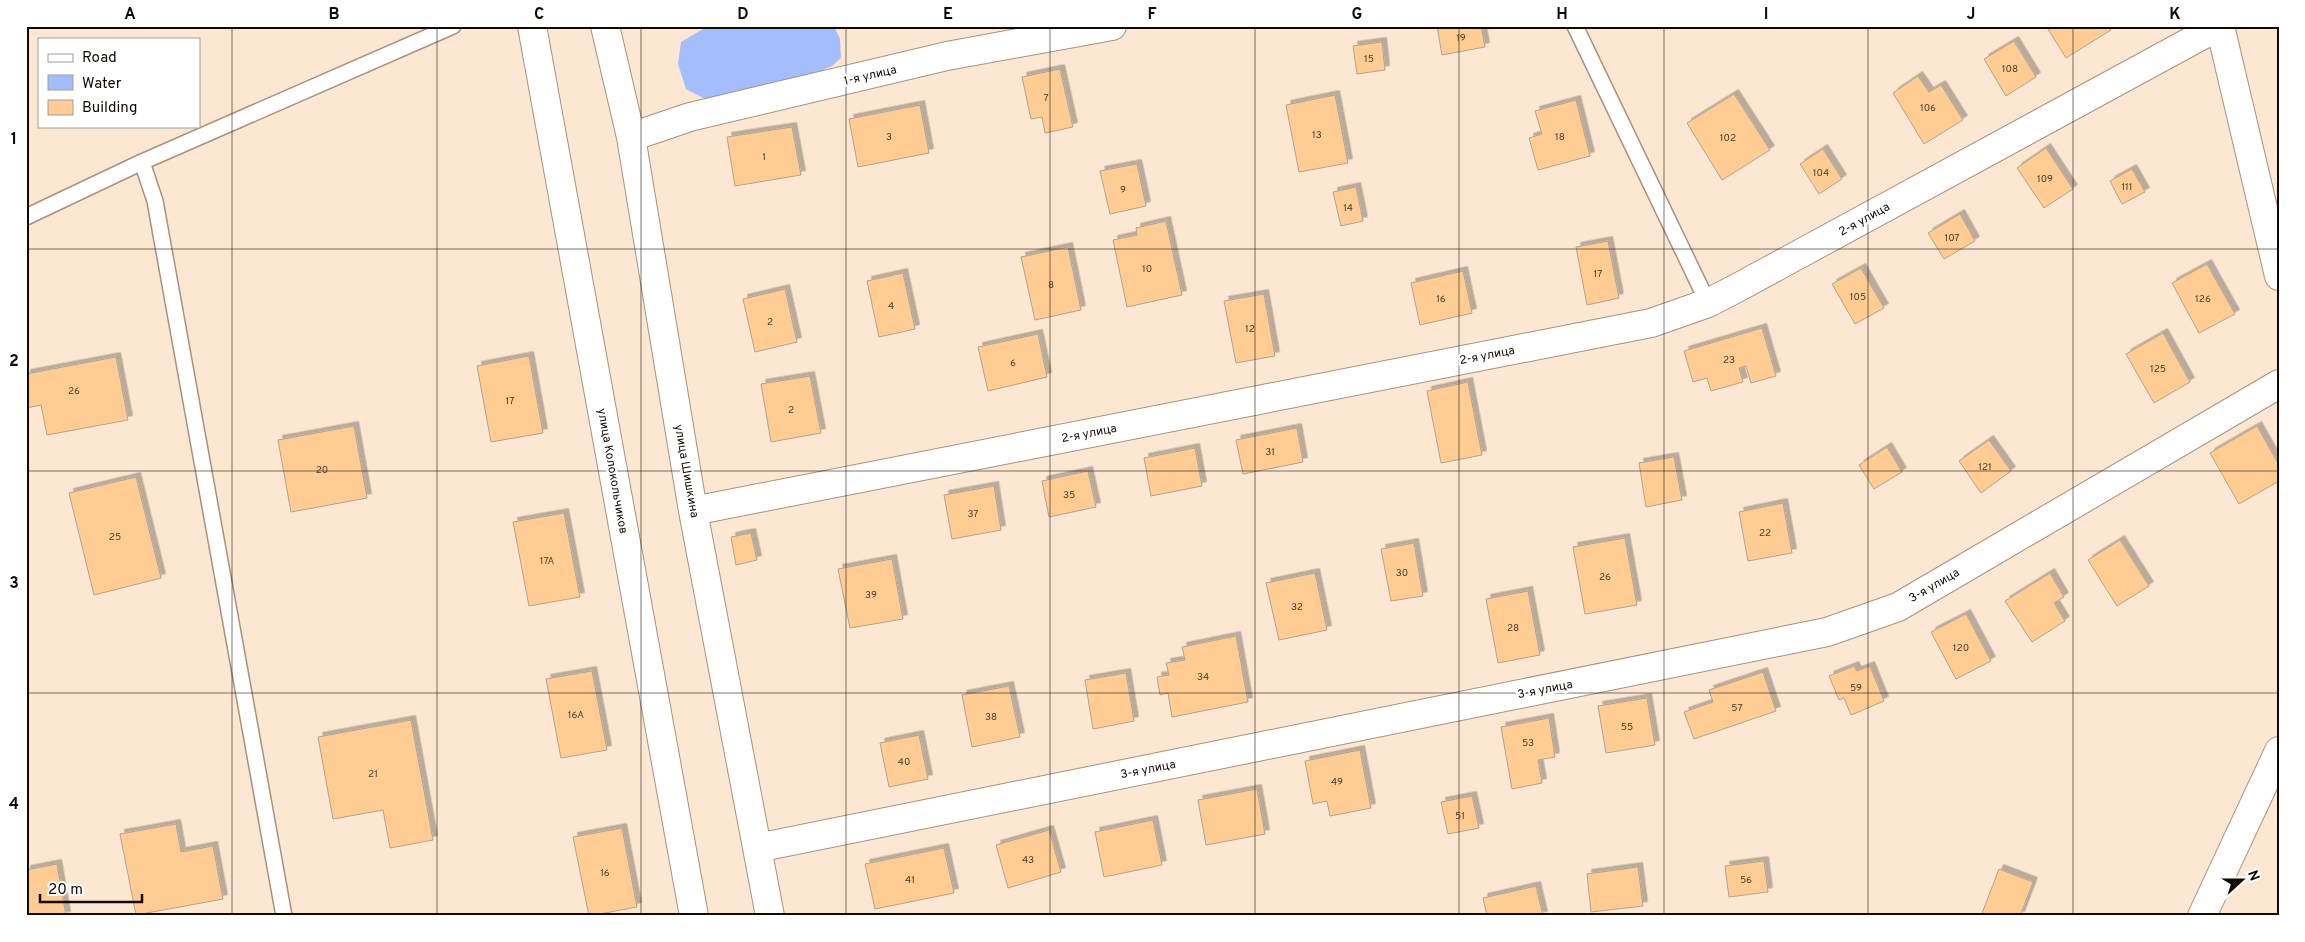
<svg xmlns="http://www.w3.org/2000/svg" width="2305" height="942" font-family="Overpass,sans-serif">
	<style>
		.water { fill: #a4bdfc }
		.building { fill: #ffcd93; stroke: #b4a28d; filter: url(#shadow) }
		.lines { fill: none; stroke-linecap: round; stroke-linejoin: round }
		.service-casing { stroke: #a5937e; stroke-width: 18 }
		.minor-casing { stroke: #a5937e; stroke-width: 30 }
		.service { stroke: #fff; stroke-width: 15 }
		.minor { stroke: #fff; stroke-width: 28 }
		.grid { fill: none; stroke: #110a04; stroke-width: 1; stroke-opacity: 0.55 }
		.labels { text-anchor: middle; stroke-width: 5; stroke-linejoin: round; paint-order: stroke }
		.number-label { font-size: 10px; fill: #4c3b28 }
		.street-label { font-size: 12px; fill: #110a04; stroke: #fff }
		.neatline { fill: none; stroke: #110a04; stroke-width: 2 }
		.grid-label { font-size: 16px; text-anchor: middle; font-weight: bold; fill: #110a04 }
	</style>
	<defs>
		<filter id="shadow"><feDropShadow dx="4.5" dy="-4.5" stdDeviation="0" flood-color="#0004"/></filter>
	</defs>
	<rect width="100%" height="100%" fill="#fce8d2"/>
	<path class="water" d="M708 26H834L840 39 841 58 832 66 816 73 705 99 686 89 678 64 681 42Z"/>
	<path class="building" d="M1437 26H1481L1485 47 1442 55Z
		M2046 26H2108L2111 30 2066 58Z
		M2014 41 2036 77 2006 96 1984 59Z
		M1382 42 1385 70 1357 74 1353 46Z
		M1060 69 1073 127 1045 133 1042 117 1031 119 1022 77Z
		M1918 76 1929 92 1941 85 1963 120 1924 144 1893 93Z
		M1734 94 1770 150 1722 180 1687 123Z
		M1335 95 1348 163 1299 172 1286 105Z
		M1576 100 1590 156 1538 170 1529 138 1542 134 1535 111Z
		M920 105 929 153 858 167 849 119Z
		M792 127 801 175 735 186 727 137Z
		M2046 148 2073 189 2044 208 2017 168Z
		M1823 149 1842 179 1819 194 1800 164Z
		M1137 164 1146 206 1110 214 1100 171Z
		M2132 169 2145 192 2122 204 2110 181Z
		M1356 187 1363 221 1341 226 1333 192Z
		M1960 214 1975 241 1944 259 1928 233Z
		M1166 221 1182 295 1127 307 1113 240 1137 235 1136 228Z
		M1608 241 1619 298 1587 305 1576 247Z
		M1068 247 1081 310 1035 320 1021 257Z
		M2207 264 2235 314 2199 333 2172 283Z
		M1861 268 1884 308 1855 324 1832 284Z
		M1463 271 1472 313 1420 325 1411 283Z
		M903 273 915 329 879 337 867 281Z
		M785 289 797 342 755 352 743 299Z
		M1264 294 1275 356 1236 363 1224 301Z
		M1762 328 1776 376 1751 383 1746 366 1739 368 1743 382 1711 391 1707 378 1693 382 1684 351Z
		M2163 333 2190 382 2154 403 2126 354Z
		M1038 334 1047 377 988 391 978 347Z
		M529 356 543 433 491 442 477 366Z
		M116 357 128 420 47 435 41 405 26 408V374Z
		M810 376 821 433 771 442 761 384Z
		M1468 382 1482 455 1441 463 1427 391Z
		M354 426 367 498 291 512 278 440Z
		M2257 426 2279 465V481L2239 504 2210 453Z
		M1297 428 1303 462 1243 474 1236 440Z
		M1989 440 2011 471 1981 493 1959 461Z
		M1887 447 1902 472 1874 489 1859 465Z
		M1195 448 1202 486 1151 496 1144 458Z
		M1674 457 1682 500 1646 507 1639 463Z
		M1088 471 1096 507 1049 517 1042 481Z
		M136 477 161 578 94 595 69 493Z
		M994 486 1001 530 952 539 944 495Z
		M1783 503 1792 553 1748 561 1739 512Z
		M564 513 580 597 529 606 513 522Z
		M751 533 757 560 736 565 731 537Z
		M1625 538 1637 605 1585 614 1573 547Z
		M2120 540 2149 586 2117 606 2088 560Z
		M1414 543 1423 596 1391 601 1381 549Z
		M892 559 903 619 850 628 838 569Z
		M1315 573 1327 630 1279 640 1266 583Z
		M2050 573 2064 597 2054 603 2065 621 2032 642 2005 601Z
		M1528 591 1540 655 1498 663 1486 599Z
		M1966 614 1991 661 1956 679 1931 632Z
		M1236 636 1248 702 1172 717 1168 693 1160 695 1157 677 1169 675 1166 663 1185 660 1182 647Z
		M1854 666 1857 671 1870 666 1884 701 1851 715 1844 698 1839 700 1829 676Z
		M592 671 607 750 561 758 546 679Z
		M1763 672 1776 711 1694 739 1684 712 1713 702 1709 690Z
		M1126 673 1134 721 1093 729 1085 680Z
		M1009 686 1020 737 972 747 962 695Z
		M1647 698 1655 745 1606 753 1598 706Z
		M1549 718 1555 757 1538 760 1542 783 1512 789 1501 727Z
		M411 720 433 840 390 848 383 810 333 819 318 737Z
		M919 735 928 779 889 787 880 743Z
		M1360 750 1371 808 1330 816 1327 801 1313 804 1305 761Z
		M1257 789 1265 834 1206 845 1198 800Z
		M1472 796 1479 828 1448 834 1441 802Z
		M1153 820 1162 865 1104 877 1095 832Z
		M176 824 181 852 213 846 223 899 136 915 120 834Z
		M622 828 637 907 589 916 573 837Z
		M1049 830 1061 872 1008 888 996 845Z
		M944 848 954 893 875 909 865 864Z
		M1764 861 1768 892 1729 897 1725 866Z
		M57 864 66 916H26V870Z
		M1638 867 1643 906 1591 912 1587 874Z
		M1999 869 2033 882 2020 916H1981Z
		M1536 886 1543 916H1487L1483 898Z"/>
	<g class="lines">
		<defs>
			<path id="service" d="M1575 26 1708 303
				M142 162 155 201 284 916
				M26 217 142 162 453 26"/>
			<path id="minor" d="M532 26 694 916
				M605 26 631 137 693 511 770 916
				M2220 26 2279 276
				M631 137 690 117 947 56 1112 26
				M693 511 1651 323 1708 303 1737 288 2219 26
				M757 848 1827 632 1898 607 2279 384
				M2202 916 2279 751"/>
		</defs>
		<use href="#service" class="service-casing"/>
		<use href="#minor" class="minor-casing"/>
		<use href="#service" class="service"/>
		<use href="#minor" class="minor"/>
	</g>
	<path class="grid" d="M232 26V916M437 26V916M641 26V916M846 26V916M1050 26V916M1255 26V916M1459 26V916M1664 26V916M1868 26V916M2073 26V916M26 249H2279M26 471H2279M26 693H2279"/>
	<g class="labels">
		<g class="number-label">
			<text x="1461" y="41">19</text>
			<text x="1369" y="62">15</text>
			<text x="2010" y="72">108</text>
			<text x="1046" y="101">7</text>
			<text x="1928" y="111">106</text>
			<text x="1317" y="138">13</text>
			<text x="889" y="140">3</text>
			<text x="1560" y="140">18</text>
			<text x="1728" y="141">102</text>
			<text x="764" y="160">1</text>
			<text x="1821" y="176">104</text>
			<text x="2045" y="182">109</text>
			<text x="2127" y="190">111</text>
			<text x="1123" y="193">9</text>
			<text x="1348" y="211">14</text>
			<text x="1952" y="241">107</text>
			<text x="1147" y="272">10</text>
			<text x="1598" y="277">17</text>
			<text x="1051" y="288">8</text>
			<text x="1858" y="300">105</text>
			<text x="1441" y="302">16</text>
			<text x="2203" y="302">126</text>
			<text x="891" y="309">4</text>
			<text x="770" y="325">2</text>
			<text x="1250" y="332">12</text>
			<text x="1729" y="363">23</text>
			<text x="1013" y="366">6</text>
			<text x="2158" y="372">125</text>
			<text x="74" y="394">26</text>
			<text x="510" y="404">17</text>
			<text x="791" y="413">2</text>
			<text x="1270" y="455">31</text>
			<text x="1985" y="470">121</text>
			<text x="322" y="473">20</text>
			<text x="1069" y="498">35</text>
			<text x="973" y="517">37</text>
			<text x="1765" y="536">22</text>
			<text x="115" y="540">25</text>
			<text x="547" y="564">17А</text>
			<text x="1402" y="576">30</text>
			<text x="1605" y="580">26</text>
			<text x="871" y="598">39</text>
			<text x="1297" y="610">32</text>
			<text x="1513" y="631">28</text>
			<text x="1961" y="651">120</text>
			<text x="1203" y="680">34</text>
			<text x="1856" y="691">59</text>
			<text x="1737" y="711">57</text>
			<text x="576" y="718">16А</text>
			<text x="991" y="720">38</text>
			<text x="1627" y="730">55</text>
			<text x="1528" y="746">53</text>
			<text x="904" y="765">40</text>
			<text x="373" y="777">21</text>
			<text x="1337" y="785">49</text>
			<text x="1460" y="819">51</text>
			<text x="1028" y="863">43</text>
			<text x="605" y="876">16</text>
			<text x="910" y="883">41</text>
			<text x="1746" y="883">56</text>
		</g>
		<g class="street-label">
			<text transform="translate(870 75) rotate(-13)" y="4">1-я улица</text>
			<text transform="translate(1864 219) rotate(-29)" y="4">2-я улица</text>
			<text transform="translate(1487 355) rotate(-11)" y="4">2-я улица</text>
			<text transform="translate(1089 433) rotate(-11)" y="4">2-я улица</text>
			<text transform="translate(613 471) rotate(80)" y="4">улица Колокольчиков</text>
			<text transform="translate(687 471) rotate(80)" y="4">улица Шишкина</text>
			<text transform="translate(1934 585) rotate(-30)" y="4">3-я улица</text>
			<text transform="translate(1545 689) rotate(-11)" y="4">3-я улица</text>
			<text transform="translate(1148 769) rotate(-11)" y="4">3-я улица</text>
		</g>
	</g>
	<rect width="2305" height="942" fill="none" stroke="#ffffff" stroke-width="55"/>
	<rect x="38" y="38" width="162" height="90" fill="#ffffff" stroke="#a09d9b"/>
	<rect x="48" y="54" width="25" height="8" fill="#ffffff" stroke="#a09d9b"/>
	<text x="82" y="62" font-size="15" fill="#110a04">Road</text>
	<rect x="48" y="75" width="25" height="15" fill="#a4bdfc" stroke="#a09d9b"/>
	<text x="82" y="88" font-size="15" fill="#110a04">Water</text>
	<rect x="48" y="100" width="25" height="15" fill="#ffcd93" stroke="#a09d9b"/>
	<text x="82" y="112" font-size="15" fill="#110a04">Building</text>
	<g transform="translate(2242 880) rotate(69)" stroke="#ffffff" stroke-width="4" paint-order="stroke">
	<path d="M0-4L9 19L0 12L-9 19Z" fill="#110a04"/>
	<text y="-8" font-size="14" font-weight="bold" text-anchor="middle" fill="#110a04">N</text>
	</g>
	<path d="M40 894v8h102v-8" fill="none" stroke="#110a04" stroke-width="2.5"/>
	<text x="48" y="894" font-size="15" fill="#110a04" stroke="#ffffff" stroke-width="4" paint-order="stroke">20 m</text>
	<rect x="28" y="28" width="2250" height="886" class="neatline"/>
	<g class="grid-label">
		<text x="130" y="19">A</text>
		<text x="334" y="19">B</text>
		<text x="539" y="19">C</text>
		<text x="743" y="19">D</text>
		<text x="948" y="19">E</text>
		<text x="1152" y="19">F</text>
		<text x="1357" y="19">G</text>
		<text x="1562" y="19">H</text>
		<text x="1766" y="19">I</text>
		<text x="1971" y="19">J</text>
		<text x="2175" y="19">K</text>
		<text x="14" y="144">1</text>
		<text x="14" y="366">2</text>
		<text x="14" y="588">3</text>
		<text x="14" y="809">4</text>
	</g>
</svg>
